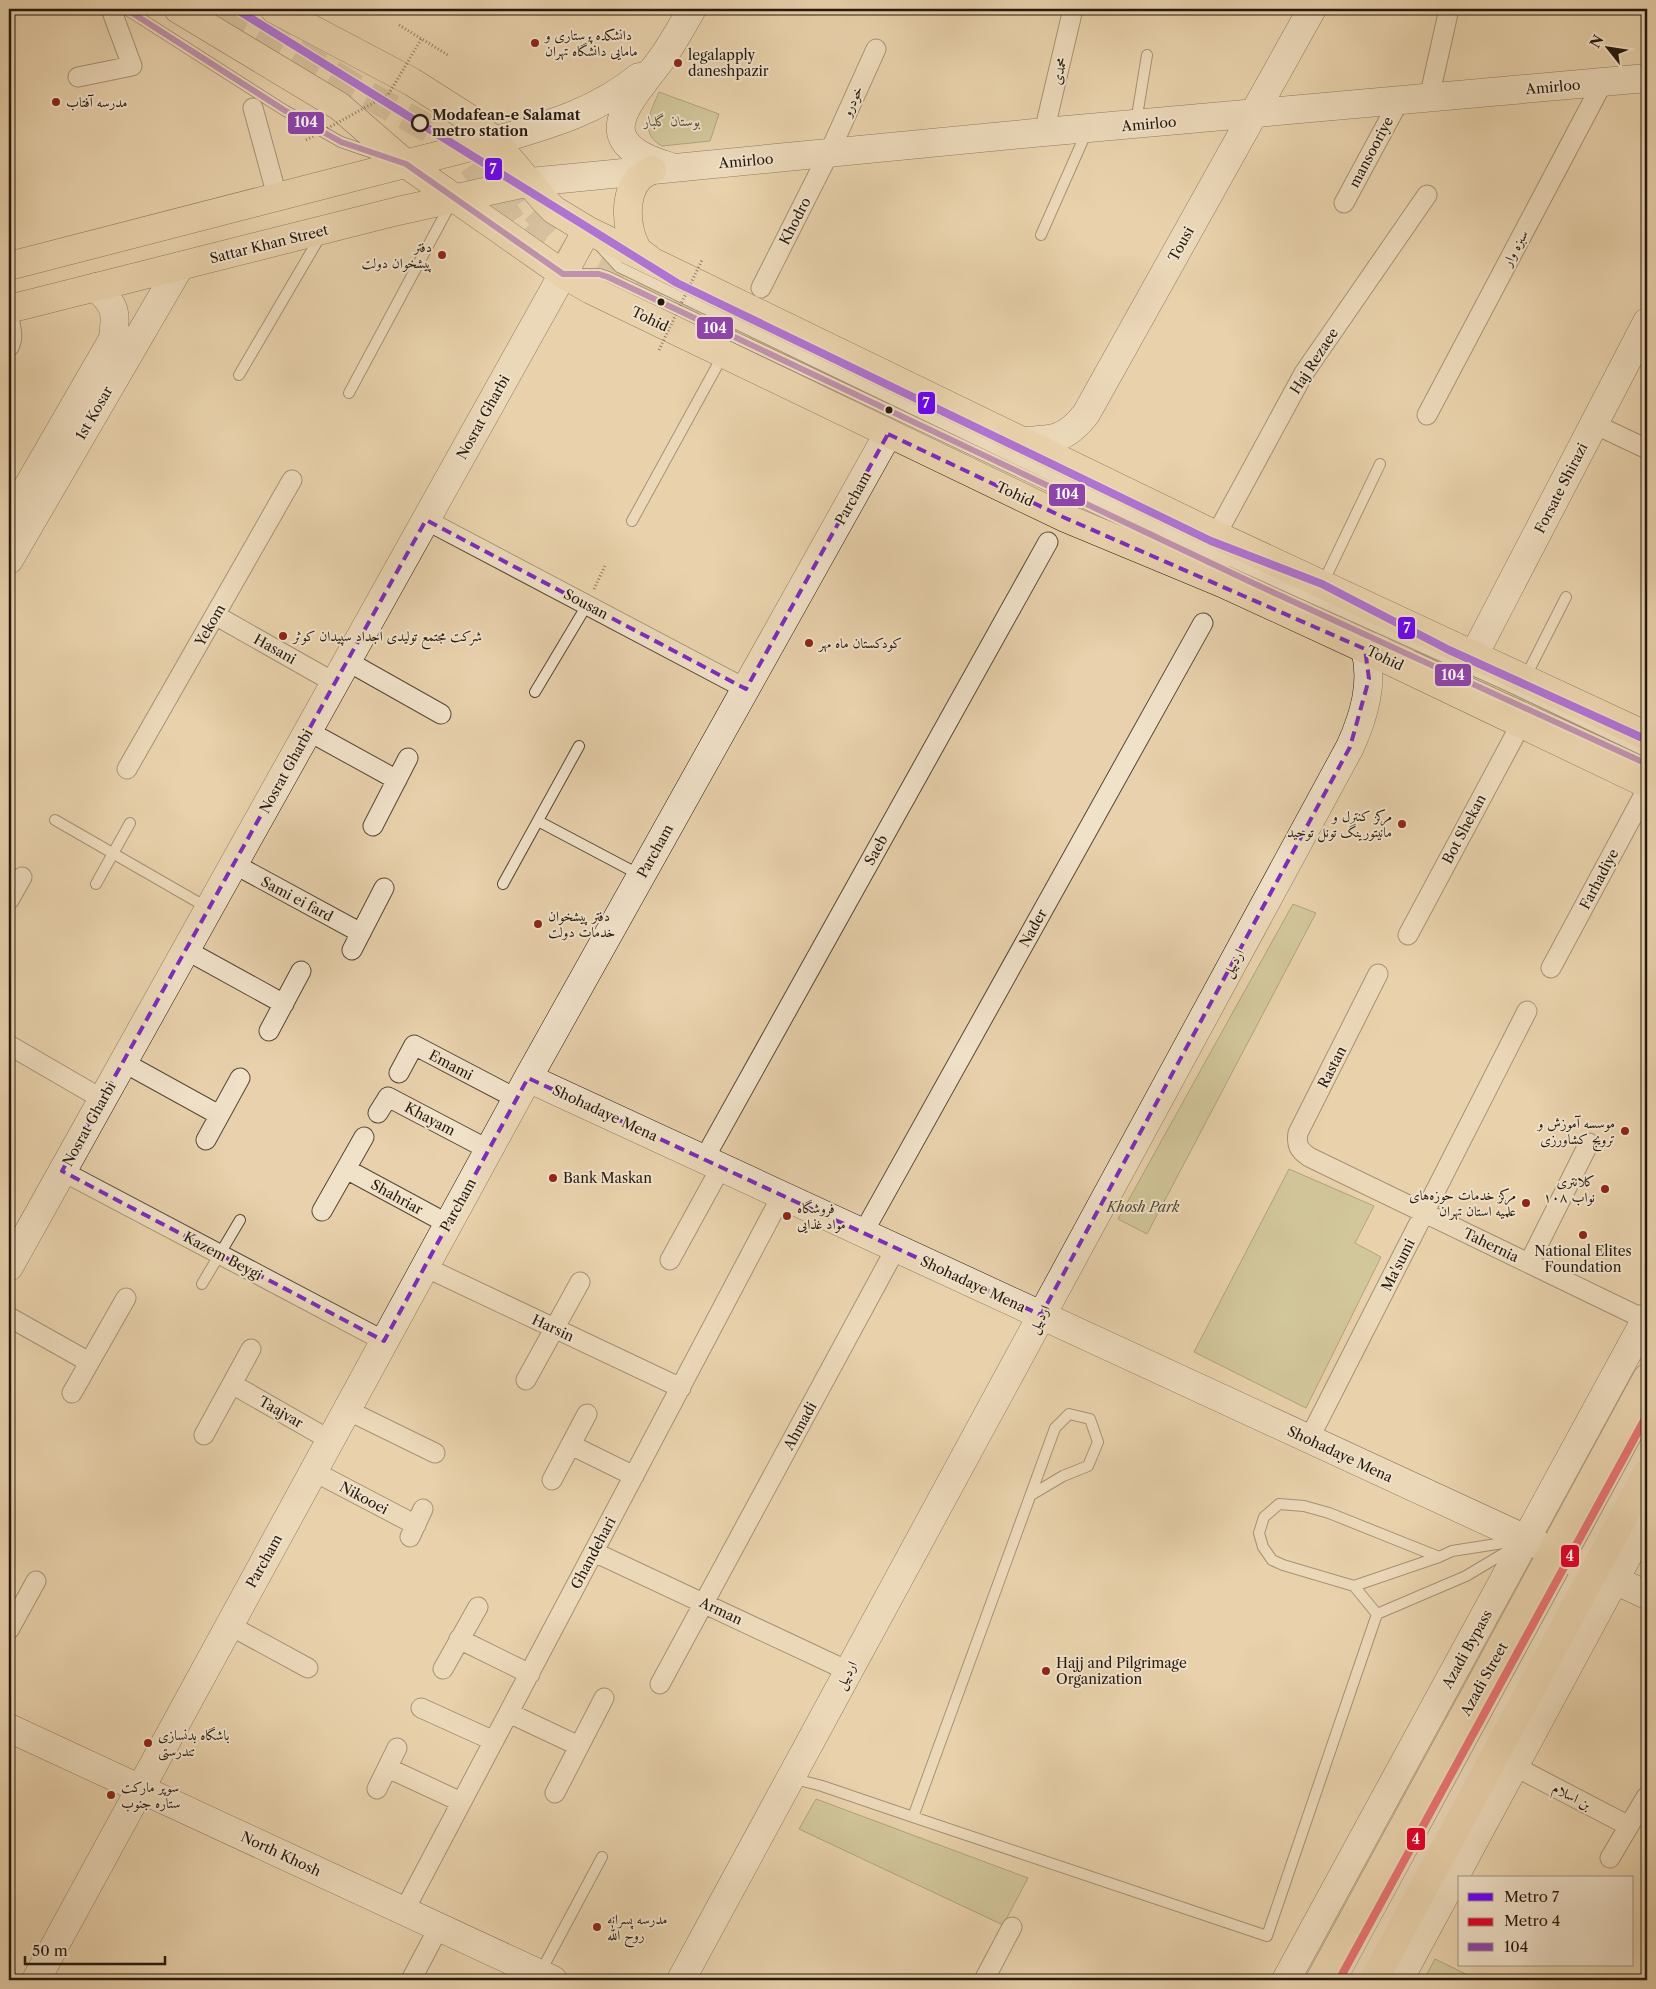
<svg xmlns="http://www.w3.org/2000/svg" width="1656" height="1989" font-family="'Libre Caslon Text',Amiri,serif">
	<style>
		.green { fill: #b8bb88; stroke: #6e6a4c }
		.lines { fill: none; stroke-linecap: round; stroke-linejoin: round }
		.highway-tunnel { stroke: #c1ac8d; stroke-width: 28; stroke-dasharray: 28 14; stroke-linecap: butt }
		.lane-casing { stroke: #554736; stroke-width: 12 }
		.street-casing { stroke: #554736; stroke-width: 21 }
		.secondary-casing { stroke: #24190f; stroke-width: 29 }
		.primary-casing { stroke: #24190f; stroke-width: 29 }
		.highway-casing { stroke: #24190f; stroke-width: 29 }
		.path { stroke: #24190f; stroke-width: 3; stroke-dasharray: 1 2.5; stroke-linecap: butt }
		.lane { stroke: #f0e1c9; stroke-width: 10 }
		.street { stroke: #f0e1c9; stroke-width: 19 }
		.secondary { stroke: #f0e1c9; stroke-width: 28 }
		.primary { stroke: #e8d1ac; stroke-width: 28 }
		.highway { stroke: #e8d1ac; stroke-width: 28 }
		.path-bridge { stroke: #24190f; stroke-width: 3; stroke-dasharray: 1 2.5; stroke-linecap: butt }
		.bus-1-casing { stroke: #f0e1c9; stroke-width: 10 }
		.bus-1 { stroke: #8e44ad; stroke-width: 6 }
		.metro-1-casing { stroke: #f0e1c9; stroke-width: 11 }
		.metro-2-casing { stroke: #f0e1c9; stroke-width: 11 }
		.metro-1 { stroke: #6a00ff; stroke-width: 8 }
		.metro-2 { stroke: #e4002b; stroke-width: 8 }
		.marked { fill: none; stroke: #7b2cbf; stroke-width: 4; stroke-dasharray: 10 6; stroke-linejoin: round }
		.poi-dot { fill: #8f2418; stroke: #f0e1c9; stroke-width: 2 }
		.stop-dot { fill: #f0e1c9; stroke: #24190f; stroke-width: 2.5 }
		.bus-dot { fill: #24190f; stroke: #f0e1c9; stroke-width: 2 }
		.labels { text-anchor: middle; stroke-width: 4; stroke-linejoin: round; paint-order: stroke }
		.poi-label { font-size: 14px; fill: #24190f; stroke: #f0e1c9; text-anchor: start }
		.street-label { font-size: 14px; fill: #24190f; stroke: #f0e1c9 }
		.stop-label { font-size: 14px; font-weight: bold; fill: #24190f; stroke: #f0e1c9; text-anchor: start }
		.park-label { font-size: 14px; font-style: italic; fill: #504a33; stroke: #f0e1c9 }
		.line-badge { stroke: #f0e1c9; stroke-width: 2 }
		.badge-label { font-size: 14px; text-anchor: middle; font-weight: bold; fill: #fff }
	</style>
	<rect width="100%" height="100%" fill="#e8d1ac"/>
	<filter id="stains"><feTurbulence type="fractalNoise" baseFrequency=".004" numOctaves="4"/><feColorMatrix values="0 0 0 0 .2 0 0 0 0 .09 0 0 0 0 .02 0 0 0 .5 -.17"/></filter>
	<radialGradient id="worn" r=".72"><stop offset=".6" stop-color="#630" stop-opacity="0"/><stop offset="1" stop-color="#630" stop-opacity=".3"/></radialGradient>
	<path class="green" d="M659 92 719 114 710 141 662 146C638 133 651 111 659 92Z
		M1293 904 1316 913 1147 1234 1118 1219Z
		M1289 1169 1374 1206 1355 1243 1381 1257 1306 1408 1194 1352Z
		M816 1799 1028 1878 1003 1925 799 1829Z
		M1435 1959 1478 1980H1424Z"/>
	<g class="lines">
		<path class="highway-tunnel" d="M224 9 364 93 431 130 469 159 517 229 537 249
			M512 175 532 207 562 239 597 261 681 303 864 391
			M1236 568 1446 668"/>
		<defs>
			<path id="lane" d="M126 9 284 110 341 142 382 156
				M1136 122 1147 55
				M1041 235 1087 131
				M599 245 619 267 1190 543 1506 685 1647 752
				M579 274H599L608 277 1226 570
				M239 375 321 235
				M349 393 451 203
				M632 521 723 355
				M1323 583 1380 464
				M1414 657 1647 764
				M1525 678 1566 597
				M535 692 587 605
				M55 820 208 908
				M538 821 640 875
				M96 884 130 823
				M503 884 579 746
				M202 1284 240 1220
				M1439 1557 1329 1513 1304 1506 1279 1504 1264 1517 1259 1533 1263 1547 1272 1560 1283 1565 1354 1586 1439 1557 1452 1551 1516 1541
				M1354 1586 1377 1614
				M791 1778 822 1786 913 1817 1267 1936 1377 1614 1466 1576 1513 1548
				M913 1817 1055 1428 1069 1414 1090 1419 1098 1442 1088 1466 1063 1476 1031 1495
				M540 1973 602 1857
				M1342 1980 1647 1417
				M1354 1980 1647 1440"/>
			<path id="street" d="M78 77 132 66 111 9
				M1429 98 1449 9
				M253 108 277 196
				M1044 132 1073 9
				M1344 203 1399 101
				M761 288 829 153 876 49
				M9 318C11 328 14 338 9 347
				M1427 415 1603 82
				M1594 424 1647 449
				M426 520 746 689
				M1216 535 1304 373 1427 195
				M215 615 335 683
				M347 661 441 714
				M308 731 397 780
				M127 769 292 480
				M373 826 408 758
				M234 864 361 933
				M9 900 22 877
				M1408 935 1521 724
				M186 950 284 1004
				M352 950 384 888
				M1551 968 1647 789
				M1378 974 1298 1133C1296 1145 1299 1150 1309 1157L1646 1320
				M269 1031 301 971
				M9 1045 102 1099
				M123 1062 219 1115
				M399 1073 414 1045 517 1099
				M378 1113 388 1097 489 1150
				M206 1140 240 1078
				M704 1159 1048 542
				M346 1169 448 1224
				M62 1171 384 1341
				M322 1211 364 1137
				M863 1233 1203 623
				M670 1260 721 1167
				M1529 1263 1589 1143
				M425 1267 681 1388
				M9 1317 89 1362
				M526 1380 580 1282
				M232 1384 330 1440
				M72 1393 126 1298
				M347 1410 435 1453
				M204 1435 251 1349
				M1309 1439 1527 1011
				M571 1445 634 1476
				M313 1471 416 1525
				M552 1480 587 1414
				M410 1537 423 1509
				M594 1552 848 1671
				M229 1625 308 1668
				M9 1630 36 1581
				M459 1639 530 1674
				M443 1669 478 1607
				M660 1684 896 1248
				M421 1708 494 1741
				M509 1713 579 1746
				M1514 1766 1629 1826
				M388 1768 461 1802
				M377 1789 397 1748
				M555 1793 604 1698
				M1610 1858 1646 1797
				M404 1911 782 1195
				M411 1980 439 1927
				M984 1980 1012 1927"/>
			<path id="secondary" d="M494 141C548 125 594 113 639 77
				M668 166C589 142 625 107 660 61 672 45 682 26 692 9
				M530 182 1044 132 1647 78
				M1021 441C1052 440 1066 440 1086 414L1312 9
				M9 519 113 339C116 312 117 307 96 287
				M9 560 180 266
				M1474 655 1647 322
				M528 1078 1647 1595
				M9 1267 563 274
				M9 1728 553 1980
				M36 1980 528 1078 888 434
				M681 1980 1350 747C1364 716 1374 683 1365 649
				M1286 1980 1647 1317
				M1399 1980 1647 1520"/>
			<path id="primary" d="M406 164 563 274 591 290 1063 517 1222 583 1365 649 1647 784
				M649 259C645 256 640 253 637 249 626 229 623 196 639 178 642 175 648 172 652 170
				M9 266 494 141 544 200 554 210 587 230 1216 535 1647 736
				M563 274 587 230
				M9 309 398 211 530 182
				M1320 1980 1647 1378
				M1374 1980 1647 1473"/>
			<path id="highway" d="M178 9 339 106 406 164
				M274 9 412 82 470 119 494 141"/>
		</defs>
		<use href="#lane" class="lane-casing"/>
		<use href="#street" class="street-casing"/>
		<use href="#secondary" class="secondary-casing"/>
		<use href="#primary" class="primary-casing"/>
		<use href="#highway" class="highway-casing"/>
		<path class="path" d="M399 25 448 55
			M594 589 605 566"/>
		<use href="#lane" class="lane"/>
		<use href="#street" class="street"/>
		<use href="#secondary" class="secondary"/>
		<use href="#primary" class="primary"/>
		<use href="#highway" class="highway"/>
		<path class="path-bridge" d="M306 140 388 95 422 38
			M659 350 702 260"/>
		<defs>
			<path id="bus-1" d="M126 9 284 110 341 142 406 164 563 274H599L608 277 1255 584 1647 764"/>
		</defs>
		<use href="#bus-1" class="bus-1-casing"/>
		<use href="#bus-1" class="bus-1"/>
		<defs>
			<path id="metro-1" d="M236 9 677 283 1211 541 1322 584 1449 650 1647 740"/>
			<path id="metro-2" d="M1339 1980 1647 1415"/>
		</defs>
		<use href="#metro-1" class="metro-1-casing"/>
		<use href="#metro-2" class="metro-2-casing"/>
		<use href="#metro-1" class="metro-1"/>
		<use href="#metro-2" class="metro-2"/>
	</g>
	<path d="M0 0H1656V1989H0ZM888 434 1063 517 1365 649 1369 679 1350 747 1041 1315 528 1078 384 1341 62 1171 426 520 746 689Z" fill="#e8d1ac" fill-opacity=".55" fill-rule="evenodd"/>
	<path class="marked" d="M888 434 1063 517 1365 649 1369 679 1350 747 1041 1315 528 1078 384 1341 62 1171 426 520 746 689Z"/>
	<g class="poi-dot">
		<circle cx="535" cy="43" r="5"/>
		<circle cx="678" cy="63" r="5"/>
		<circle cx="56" cy="102" r="5"/>
		<circle cx="442" cy="255" r="5"/>
		<circle cx="283" cy="636" r="5"/>
		<circle cx="809" cy="643" r="5"/>
		<circle cx="1402" cy="824" r="5"/>
		<circle cx="538" cy="924" r="5"/>
		<circle cx="1625" cy="1131" r="5"/>
		<circle cx="553" cy="1178" r="5"/>
		<circle cx="1605" cy="1189" r="5"/>
		<circle cx="1526" cy="1203" r="5"/>
		<circle cx="787" cy="1216" r="5"/>
		<circle cx="1583" cy="1235" r="5"/>
		<circle cx="1046" cy="1671" r="5"/>
		<circle cx="148" cy="1743" r="5"/>
		<circle cx="111" cy="1795" r="5"/>
		<circle cx="597" cy="1927" r="5"/>
	</g>
	<circle class="stop-dot" cx="420" cy="123" r="8"/>
	<g class="bus-dot">
		<circle cx="661" cy="302" r="4.5"/>
		<circle cx="889" cy="410" r="4.5"/>
	</g>
	<g class="labels">
		<g class="poi-label">
			<text x="545" y="40">دانشکده پرستاری و<tspan x="545" dy="16">مامایی دانشگاه تهران</tspan></text>
			<text x="688" y="60">legalapply<tspan x="688" dy="16">daneshpazir</tspan></text>
			<text x="66" y="107">مدرسه آفتاب</text>
			<text x="432" y="252" text-anchor="end">دفتر<tspan x="432" dy="16">پیشخوان دولت</tspan></text>
			<text x="293" y="641">شرکت مجتمع تولیدی اجداد سپیدان کوثر</text>
			<text x="819" y="648">کودکستان ماه مهر</text>
			<text x="1392" y="821" text-anchor="end">مرکز کنترل و<tspan x="1392" dy="16">مانیتورینگ تونل توحید</tspan></text>
			<text x="548" y="921">دفتر پیشخوان<tspan x="548" dy="16">خدمات دولت</tspan></text>
			<text x="1615" y="1128" text-anchor="end">موسسه آموزش و<tspan x="1615" dy="16">ترویج کشاورزی</tspan></text>
			<text x="563" y="1183">Bank Maskan</text>
			<text x="1595" y="1186" text-anchor="end">کلانتری<tspan x="1595" dy="16">۱۰۸ نواب</tspan></text>
			<text x="1516" y="1200" text-anchor="end">مرکز خدمات حوزه‌های<tspan x="1516" dy="16">علمیه استان تهران</tspan></text>
			<text x="797" y="1213">فروشگاه<tspan x="797" dy="16">مواد غذایی</tspan></text>
			<text x="1583" y="1256" text-anchor="middle">National Elites<tspan x="1583" dy="16">Foundation</tspan></text>
			<text x="1056" y="1668">Hajj and Pilgrimage<tspan x="1056" dy="16">Organization</tspan></text>
			<text x="158" y="1740">باشگاه بدنسازی<tspan x="158" dy="16">تندرستی</tspan></text>
			<text x="121" y="1792">سوپر مارکت<tspan x="121" dy="16">ستاره جنوب</tspan></text>
			<text x="607" y="1924">مدرسه پسرانه<tspan x="607" dy="16">روح الله</tspan></text>
		</g>
		<g class="street-label">
			<text transform="translate(1059 71) rotate(-77)" y="5">محمدی</text>
			<text transform="translate(1553 87) rotate(-5)" y="5">Amirloo</text>
			<text transform="translate(852 101) rotate(-66)" y="5">خودرو</text>
			<text transform="translate(1149 124) rotate(-5)" y="5">Amirloo</text>
			<text transform="translate(1371 152) rotate(-62)" y="5">mansooriye</text>
			<text transform="translate(746 161) rotate(-5)" y="5">Amirloo</text>
			<text transform="translate(795 221) rotate(-63)" y="5">Khodro</text>
			<text transform="translate(269 244) rotate(-14)" y="5">Sattar Khan Street</text>
			<text transform="translate(1181 244) rotate(-61)" y="5">Tousi</text>
			<text transform="translate(1515 248) rotate(-62)" y="5">سبزه‌ وار</text>
			<text transform="translate(650 319) rotate(26)" y="5">Tohid</text>
			<text transform="translate(1314 361) rotate(-57)" y="5">Haj Rezaee</text>
			<text transform="translate(94 413) rotate(-60)" y="5">1st Kosar</text>
			<text transform="translate(483 417) rotate(-61)" y="5">Nosrat Gharbi</text>
			<text transform="translate(1561 488) rotate(-63)" y="5">Forsate Shirazi</text>
			<text transform="translate(1015 494) rotate(25)" y="5">Tohid</text>
			<text transform="translate(853 498) rotate(-61)" y="5">Parcham</text>
			<text transform="translate(586 604) rotate(28)" y="5">Sousan</text>
			<text transform="translate(210 625) rotate(-60)" y="5">Yekom</text>
			<text transform="translate(275 649) rotate(29)" y="5">Hasani</text>
			<text transform="translate(1385 658) rotate(26)" y="5">Tohid</text>
			<text transform="translate(286 771) rotate(-61)" y="5">Nosrat Gharbi</text>
			<text transform="translate(1464 829) rotate(-62)" y="5">Bot Shekan</text>
			<text transform="translate(876 850) rotate(-61)" y="5">Saeb</text>
			<text transform="translate(655 851) rotate(-61)" y="5">Parcham</text>
			<text transform="translate(1599 879) rotate(-62)" y="5">Farhadiye</text>
			<text transform="translate(297 899) rotate(28)" y="5">Sami ei fard</text>
			<text transform="translate(1033 928) rotate(-61)" y="5">Nader</text>
			<text transform="translate(1233 963) rotate(-61)" y="5">اردبیل</text>
			<text transform="translate(451 1065) rotate(28)" y="5">Emami</text>
			<text transform="translate(1332 1067) rotate(-63)" y="5">Rastan</text>
			<text transform="translate(605 1113) rotate(25)" y="5">Shohadaye Mena</text>
			<text transform="translate(430 1119) rotate(28)" y="5">Khayam</text>
			<text transform="translate(89 1124) rotate(-61)" y="5">Nosrat Gharbi</text>
			<text transform="translate(397 1197) rotate(29)" y="5">Shahriar</text>
			<text transform="translate(458 1205) rotate(-61)" y="5">Parcham</text>
			<text transform="translate(1491 1245) rotate(26)" y="5">Tahernia</text>
			<text transform="translate(223 1256) rotate(28)" y="5">Kazem Beygi</text>
			<text transform="translate(1398 1265) rotate(-63)" y="5">Ma'sumi</text>
			<text transform="translate(973 1284) rotate(25)" y="5">Shohadaye Mena</text>
			<text transform="translate(1039 1319) rotate(-62)" y="5">اردبیل</text>
			<text transform="translate(553 1328) rotate(25)" y="5">Harsin</text>
			<text transform="translate(281 1412) rotate(30)" y="5">Taajvar</text>
			<text transform="translate(800 1426) rotate(-61)" y="5">Ahmadi</text>
			<text transform="translate(1340 1454) rotate(25)" y="5">Shohadaye Mena</text>
			<text transform="translate(364 1498) rotate(28)" y="5">Nikooei</text>
			<text transform="translate(593 1553) rotate(-62)" y="5">Ghandehari</text>
			<text transform="translate(264 1561) rotate(-61)" y="5">Parcham</text>
			<text transform="translate(721 1611) rotate(25)" y="5">Arman</text>
			<text transform="translate(1467 1649) rotate(-61)" y="5">Azadi Bypass</text>
			<text transform="translate(846 1675) rotate(-62)" y="5">اردبیل</text>
			<text transform="translate(1484 1679) rotate(-61)" y="5">Azadi Street</text>
			<text transform="translate(1572 1796) rotate(28)" y="5">بن اسلام</text>
			<text transform="translate(281 1854) rotate(25)" y="5">North Khosh</text>
		</g>
		<g class="stop-label">
			<text x="432" y="120">Modafean-e Salamat<tspan x="432" dy="16">metro station</tspan></text>
		</g>
		<g class="park-label">
			<text x="672" y="126">بوستان گلبار</text>
			<text x="1143" y="1212">Khosh Park</text>
		</g>
	</g>
	<g class="line-badge">
		<rect x="287" y="111" width="38" height="24" rx="5" fill="#8e44ad"/>
		<rect x="484" y="157" width="19" height="24" rx="5" fill="#6a00ff"/>
		<rect x="696" y="316" width="38" height="24" rx="5" fill="#8e44ad"/>
		<rect x="917" y="391" width="19" height="24" rx="5" fill="#6a00ff"/>
		<rect x="1048" y="483" width="38" height="24" rx="5" fill="#8e44ad"/>
		<rect x="1397" y="616" width="19" height="24" rx="5" fill="#6a00ff"/>
		<rect x="1434" y="663" width="38" height="24" rx="5" fill="#8e44ad"/>
		<rect x="1560" y="1544" width="20" height="24" rx="5" fill="#e4002b"/>
		<rect x="1406" y="1827" width="20" height="24" rx="5" fill="#e4002b"/>
	</g>
	<g class="badge-label">
		<text x="306" y="127">104</text>
		<text x="493" y="174">7</text>
		<text x="715" y="333">104</text>
		<text x="926" y="408">7</text>
		<text x="1067" y="499">104</text>
		<text x="1407" y="633">7</text>
		<text x="1453" y="680">104</text>
		<text x="1570" y="1561">4</text>
		<text x="1416" y="1844">4</text>
	</g>
	<rect width="1656" height="1989" fill="none" stroke="#e8d1ac" stroke-width="30"/>
	<rect x="10" y="10" width="1636" height="1969" fill="none" stroke="#24190f" stroke-width="2.5"/>
	<rect x="15" y="15" width="1626" height="1959" fill="none" stroke="#24190f"/>
	<rect x="1458" y="1876" width="175" height="90" fill="#f0e1c9" stroke="#9e917f"/>
	<rect x="1468" y="1893" width="25" height="8" fill="#6a00ff" stroke="#9e917f"/>
	<text x="1504" y="1902" font-size="15" fill="#24190f">Metro 7</text>
	<rect x="1468" y="1918" width="25" height="8" fill="#e4002b" stroke="#9e917f"/>
	<text x="1504" y="1926" font-size="15" fill="#24190f">Metro 4</text>
	<rect x="1468" y="1943" width="25" height="8" fill="#8e44ad" stroke="#9e917f"/>
	<text x="1504" y="1952" font-size="15" fill="#24190f">104</text>
	<g transform="translate(1608 48) rotate(300)" stroke="#f0e1c9" stroke-width="4" paint-order="stroke">
	<path d="M0-4L9 19L0 12L-9 19Z" fill="#24190f"/>
	<text y="-8" font-size="14" font-weight="bold" text-anchor="middle" fill="#24190f">N</text>
	</g>
	<path d="M25 1956v8h140v-8" fill="none" stroke="#24190f" stroke-width="2.5"/>
	<text x="32" y="1956" font-size="15" fill="#24190f" stroke="#f0e1c9" stroke-width="4" paint-order="stroke">50 m</text>
	<rect width="100%" height="100%" filter="url(#stains)"/>
	<rect width="100%" height="100%" fill="url(#worn)"/>
</svg>
